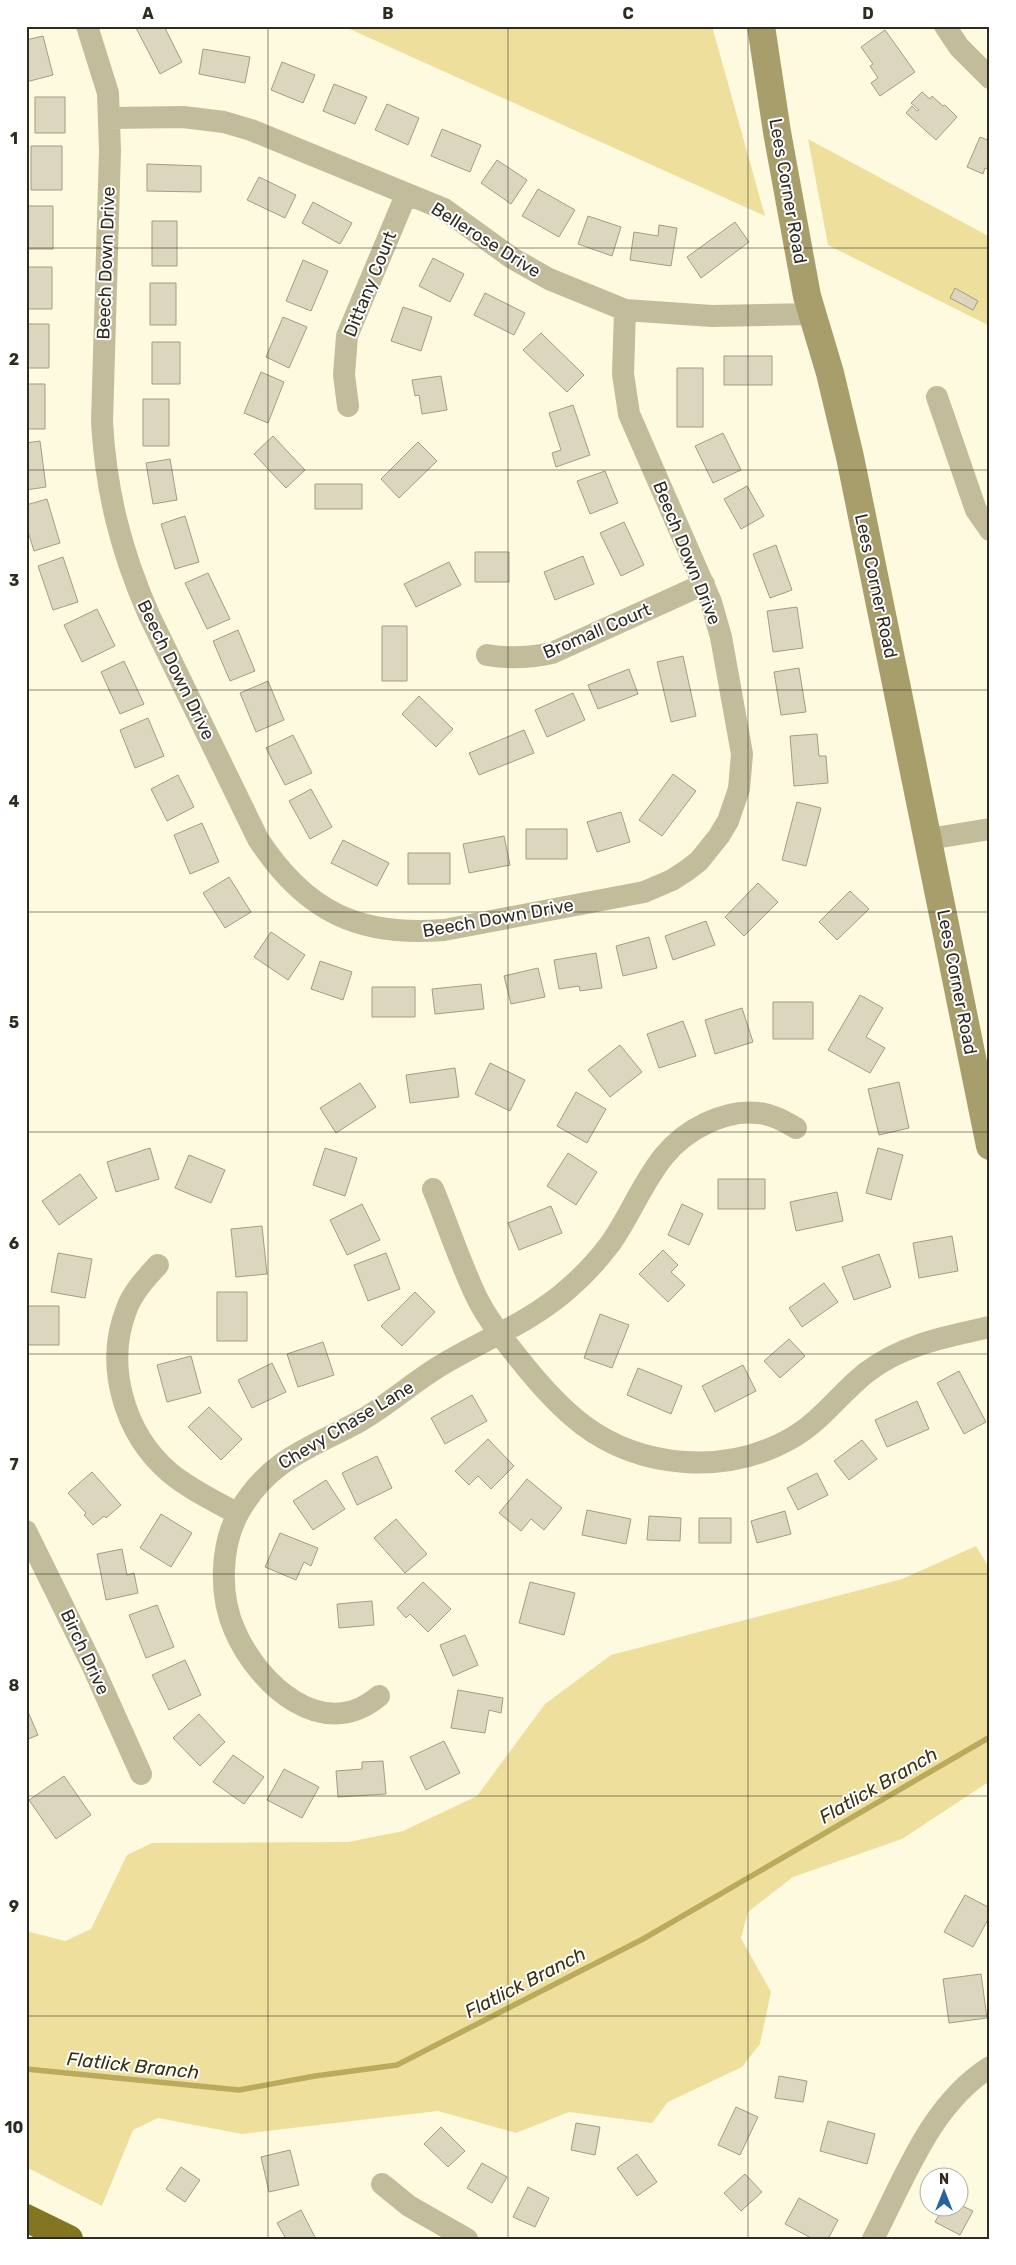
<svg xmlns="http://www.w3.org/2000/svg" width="1016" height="2265" font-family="Rubik,sans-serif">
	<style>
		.green { fill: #eee09c }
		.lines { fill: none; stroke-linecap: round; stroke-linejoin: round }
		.stream { stroke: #baab5c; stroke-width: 5.5 }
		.building { fill: #dbd6bd; stroke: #a29d85 }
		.street { stroke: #c2bc9b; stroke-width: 22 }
		.secondary { stroke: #a89e6c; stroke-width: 28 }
		.highway { stroke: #847522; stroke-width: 28 }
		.grid { fill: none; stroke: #2e2c22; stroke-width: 1; stroke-opacity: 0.55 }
		.labels { text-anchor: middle; stroke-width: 4; stroke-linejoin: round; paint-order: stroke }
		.street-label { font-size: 18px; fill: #2e2c22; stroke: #fff }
		.water-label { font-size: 19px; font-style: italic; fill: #393310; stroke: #fff }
		.neatline { fill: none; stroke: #2e2c22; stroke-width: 2 }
		.grid-label { font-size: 16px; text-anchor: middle; font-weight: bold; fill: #2e2c22 }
	</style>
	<rect width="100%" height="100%" fill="#fefae0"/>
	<path class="green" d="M343 26H647L653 29 658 26H712L765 216Z
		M808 139 990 237V326L828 245Z
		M976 1546 990 1569V1781L902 1839 793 1877 748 1912 741 1938 771 1992 760 2044 742 2067 668 2102 652 2123 569 2112 516 2133 438 2111 242 2134 158 2118 133 2130 102 2206 26 2167V1931L65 1941 91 1929 127 1855 152 1843 348 1842 403 1831 477 1796 545 1704 611 1655 902 1579Z"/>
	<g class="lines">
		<path class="stream" d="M26 2069 239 2090 315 2076 397 2065 643 1939 990 1737"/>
	</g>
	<path class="building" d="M135 26H164L182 62 160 74Z
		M885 30 915 72 880 96 871 83 878 78 870 66 873 64 861 47Z
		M43 36 53 75 26 82V40Z
		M203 49 250 57 245 83 199 74Z
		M282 62 315 75 303 103 271 90Z
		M334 84 367 97 355 124 323 111Z
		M922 92 930 99 932 96 943 106 945 105 957 117 936 140 906 113 912 106 917 111 919 110 911 103Z
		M35 97H65V133H35Z
		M387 104 419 118 408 145 375 130Z
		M442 129 481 145 470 172 431 156Z
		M980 137 990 141V170L985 168 983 174 967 167Z
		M31 146H62V190H31Z
		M497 160 527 180 511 204 481 183Z
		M147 164 201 166V192L147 191Z
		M259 177 296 195 285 218 247 200Z
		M538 189 575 210 559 237 522 216Z
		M313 202 352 223 340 244 302 223Z
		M26 206H53V249H26Z
		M588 216 621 227 612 256 578 244Z
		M152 221H177V266H152Z
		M735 222 749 242 701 278 687 257Z
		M659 225 677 228 671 266 630 260 634 232 658 236Z
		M433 258 464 274 450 302 419 286Z
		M303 260 328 271 311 311 286 301Z
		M26 267H52V309H26Z
		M150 283H176V325H150Z
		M955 288 978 301 973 310 950 298Z
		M485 293 525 313 514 335 474 315Z
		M403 307 432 317 421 351 391 341Z
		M283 317 307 327 289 368 266 357Z
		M26 324H49V368H26Z
		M541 333 584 375 567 392 523 350Z
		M152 342H180V384H152Z
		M724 356H772V385H724Z
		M677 368H703V427H677Z
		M261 372 284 382 268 423 244 413Z
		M441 376 447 410 422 414 419 395 415 396 412 380Z
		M26 384H45V429H26Z
		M143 399H169V446H143Z
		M573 405 590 455 556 467 552 453 561 450 549 413Z
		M723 433 741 470 713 483 695 446Z
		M273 436 305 470 286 488 254 454Z
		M40 441 46 487 26 490V443Z
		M418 442 437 461 399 498 381 479Z
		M170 459 177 500 153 504 146 463Z
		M605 471 618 503 590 514 577 481Z
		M315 484H362V509H315Z
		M747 486 764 516 741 529 724 499Z
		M47 499 60 543 34 551 26 525V505Z
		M185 516 199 562 175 569 161 524Z
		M624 522 644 565 621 576 600 533Z
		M776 545 792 590 770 598 753 554Z
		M475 552H509V582H475Z
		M583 556 594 584 555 600 544 572Z
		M63 557 78 602 53 610 38 566Z
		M449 562 461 585 416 607 404 584Z
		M208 573 230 619 207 629 185 583Z
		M797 607 803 648 773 652 767 611Z
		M97 609 115 646 82 662 64 625Z
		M382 626H407V681H382Z
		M238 630 255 671 230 681 213 641Z
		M683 656 696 716 671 722 657 662Z
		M124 661 144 704 120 714 101 672Z
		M799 668 806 712 781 715 774 672Z
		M629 669 638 694 598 709 588 685Z
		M268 681 284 720 256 732 240 693Z
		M573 693 585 720 547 737 535 710Z
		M419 696 453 729 436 747 402 714Z
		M148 718 164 756 135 768 120 730Z
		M524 730 534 753 479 775 469 753Z
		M817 734 819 756H826L828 783 794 786 790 736Z
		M293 735 312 773 285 785 266 748Z
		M673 774 696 791 662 836 639 820Z
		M178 775 194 807 167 821 151 789Z
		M311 789 332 827 310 839 289 801Z
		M797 802 821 808 806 866 782 860Z
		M621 812 630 842 597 852 587 822Z
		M202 823 219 862 190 874 174 835Z
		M526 829H567V859H526Z
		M504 836 510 865 469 873 463 844Z
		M343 840 389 863 377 886 331 863Z
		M408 853H450V884H408Z
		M229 877 251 912 225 928 203 893Z
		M758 883 778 902 744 936 725 917Z
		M850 891 869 909 837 940 819 922Z
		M706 921 715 945 673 960 665 936Z
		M271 932 305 955 288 980 254 957Z
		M649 937 657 968 623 976 616 946Z
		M596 953 602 988 580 991 579 986 559 989 554 960Z
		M320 961 352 972 343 1000 311 989Z
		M538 968 545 997 511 1004 504 976Z
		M481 984 484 1009 435 1014 432 989Z
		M372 987H415V1017H372Z
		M860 995 883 1008 866 1037 885 1048 870 1073 828 1050Z
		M773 1002H813V1039H773Z
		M742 1008 753 1042 715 1054 705 1020Z
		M683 1021 696 1056 659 1068 647 1034Z
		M620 1045 642 1072 610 1097 588 1070Z
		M490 1063 525 1080 510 1111 475 1094Z
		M455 1068 459 1097 410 1103 406 1075Z
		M899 1082 909 1128 879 1135 868 1089Z
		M360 1083 376 1107 336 1133 320 1108Z
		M576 1092 606 1109 587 1143 557 1126Z
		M150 1148 159 1179 116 1192 107 1162Z
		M325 1148 357 1158 345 1196 313 1185Z
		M878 1148 903 1155 891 1200 866 1193Z
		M568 1153 597 1172 576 1205 547 1186Z
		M189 1155 225 1170 211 1203 175 1188Z
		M80 1174 97 1198 59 1225 42 1201Z
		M718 1179H765V1209H718Z
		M837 1192 843 1221 796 1231 790 1202Z
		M362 1204 380 1240 347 1255 330 1220Z
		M682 1204 703 1214 689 1245 668 1235Z
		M551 1206 562 1233 519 1250 508 1223Z
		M262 1226 267 1274 236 1277 231 1229Z
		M952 1236 958 1271 919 1278 913 1243Z
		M663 1250 678 1265 671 1272 685 1285 668 1302 639 1274Z
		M58 1253 92 1259 85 1298 51 1292Z
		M386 1253 400 1289 368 1301 354 1265Z
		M879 1254 891 1287 854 1300 842 1267Z
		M824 1283 838 1302 802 1327 789 1308Z
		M217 1292H247V1341H217Z
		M415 1292 435 1312 402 1346 381 1326Z
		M26 1306H59V1345H26Z
		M600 1314 629 1325 612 1368 584 1358Z
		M789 1339 805 1356 780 1378 764 1361Z
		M323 1342 334 1375 298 1387 287 1354Z
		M191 1356 201 1393 167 1402 157 1365Z
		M272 1363 286 1392 252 1408 238 1380Z
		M743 1365 756 1391 715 1412 702 1386Z
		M638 1368 682 1386 671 1414 627 1395Z
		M959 1371 986 1422 964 1434 937 1383Z
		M472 1395 487 1421 445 1444 431 1418Z
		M917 1401 929 1429 887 1447 875 1420Z
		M209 1407 242 1439 221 1460 188 1427Z
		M488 1439 514 1466 491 1489 478 1476 469 1485 455 1471Z
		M862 1440 877 1459 849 1480 834 1461Z
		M377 1456 392 1488 357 1505 342 1473Z
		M92 1472 121 1505 106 1518 104 1516 93 1525 84 1515 86 1513 68 1493Z
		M817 1473 828 1495 798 1510 787 1488Z
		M527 1479 562 1508 544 1530 531 1519 521 1531 499 1513Z
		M326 1480 345 1509 313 1530 293 1501Z
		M587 1510 631 1519 626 1544 582 1535Z
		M785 1511 791 1534 757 1543 751 1521Z
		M161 1514 192 1533 171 1567 140 1548Z
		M649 1516 681 1518 680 1541 647 1540Z
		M699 1518H731V1543H699Z
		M396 1519 427 1554 405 1573 374 1538Z
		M280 1533 318 1548 311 1566 304 1562 296 1580 265 1567Z
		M122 1549 127 1575 134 1573 138 1593 106 1600 97 1554Z
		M423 1582 451 1609 428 1632 410 1614 406 1618 397 1608Z
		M530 1582 575 1593 564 1635 519 1623Z
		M372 1601 374 1625 339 1628 337 1604Z
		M157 1605 174 1647 146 1658 129 1615Z
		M465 1635 478 1665 453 1676 440 1645Z
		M185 1660 201 1695 169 1710 152 1675Z
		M458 1690 503 1698 501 1713 489 1710 485 1733 451 1728Z
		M26 1707 38 1735 26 1740Z
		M199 1714 225 1742 200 1766 173 1738Z
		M444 1741 460 1773 426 1790 410 1757Z
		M233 1755 264 1777 244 1804 213 1782Z
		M383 1761 386 1794 338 1797 336 1771 362 1769V1762Z
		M284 1769 319 1787 302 1818 267 1800Z
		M64 1776 91 1815 56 1839 29 1800Z
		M965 1895 990 1908V1916L973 1947 944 1932Z
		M981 1974 987 2018 949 2023 943 1979Z
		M779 2076 807 2081 803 2102 775 2098Z
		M736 2107 758 2117 740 2155 718 2145Z
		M828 2121 875 2134 867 2164 820 2151Z
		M576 2123 600 2127 595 2155 571 2150Z
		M441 2127 465 2151 448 2167 424 2144Z
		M290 2150 299 2185 269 2192 261 2157Z
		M637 2154 657 2182 637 2196 617 2168Z
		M482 2163 507 2177 492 2203 467 2188Z
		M181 2167 200 2180 185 2202 166 2189Z
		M745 2174 762 2192 741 2211 724 2193Z
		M528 2187 549 2198 535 2227 513 2217Z
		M799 2198 838 2220 828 2239H813L785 2224Z
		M958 2204 973 2211 960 2235 935 2222 943 2208H958Z
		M301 2210 316 2239H286L277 2223Z"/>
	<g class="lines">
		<path class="street" d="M87 26 108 93 110 151 102 422C106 492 121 551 149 615L258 839C305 911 358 937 444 930L644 892 672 880 686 871 699 861 719 836 728 821 739 789 742 754 721 637 711 602 629 414 623 374 625 310
			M945 26 959 47 990 78
			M109 118 183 117 224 122 251 130 444 209 512 258 549 279 625 310 712 316 812 314
			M937 397 976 510 990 530
			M348 406 344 375 347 336 406 195
			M487 655C510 659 529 658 552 653L704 584
			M929 839 990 829
			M433 1189C448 1225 460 1263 477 1298 488 1320 504 1340 520 1360 539 1384 558 1406 583 1425 642 1469 726 1475 790 1439 821 1422 840 1393 867 1372 904 1344 946 1337 990 1327
			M158 1265C146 1278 133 1292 127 1308 104 1365 124 1433 169 1472 189 1489 215 1501 238 1514
			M26 1531 93 1667 141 1774
			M379 1696C323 1744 258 1684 235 1631 219 1596 220 1546 239 1512 269 1459 311 1448 360 1421 390 1404 415 1380 445 1363 486 1339 532 1321 568 1289 583 1276 598 1260 610 1244 630 1216 642 1183 664 1156 685 1130 724 1109 758 1113 772 1114 784 1121 796 1128
			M382 2184 409 2206 467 2239
			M873 2239C905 2178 930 2105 990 2067"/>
		<path class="secondary" d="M761 26 777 132 807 296 830 373 850 457 990 1146"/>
		<path class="highway" d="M26 2218 69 2239"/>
	</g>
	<path class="grid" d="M268 26V2239M508 26V2239M748 26V2239M26 248H990M26 470H990M26 690H990M26 912H990M26 1132H990M26 1354H990M26 1574H990M26 1796H990M26 2016H990"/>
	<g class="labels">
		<g class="street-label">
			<text transform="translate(788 191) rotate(80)" y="6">Lees Corner Road</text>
			<text transform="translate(486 240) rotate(32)" y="6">Bellerose Drive</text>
			<text transform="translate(106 263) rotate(-88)" y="6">Beech Down Drive</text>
			<text transform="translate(370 284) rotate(-68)" y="6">Dittany Court</text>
			<text transform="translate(687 553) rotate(68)" y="6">Beech Down Drive</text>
			<text transform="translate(876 586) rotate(78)" y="6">Lees Corner Road</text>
			<text transform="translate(597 631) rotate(-23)" y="6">Bromall Court</text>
			<text transform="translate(176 670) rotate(64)" y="6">Beech Down Drive</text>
			<text transform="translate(498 918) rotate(-10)" y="6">Beech Down Drive</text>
			<text transform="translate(957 982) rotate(79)" y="6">Lees Corner Road</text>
			<text transform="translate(346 1425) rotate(-31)" y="6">Chevy Chase Lane</text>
			<text transform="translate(85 1652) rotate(65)" y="6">Birch Drive</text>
		</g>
		<g class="water-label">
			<text transform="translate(878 1785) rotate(-30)" y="7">Flatlick Branch</text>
			<text transform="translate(525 1982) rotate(-27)" y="7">Flatlick Branch</text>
			<text transform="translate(133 2065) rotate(6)" y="7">Flatlick Branch</text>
		</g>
	</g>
	<rect width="1016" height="2265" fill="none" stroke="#ffffff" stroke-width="55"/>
	<g transform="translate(944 2192)"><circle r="24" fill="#ffffff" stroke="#ababa7"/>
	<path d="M0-4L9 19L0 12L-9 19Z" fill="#26649b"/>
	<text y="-8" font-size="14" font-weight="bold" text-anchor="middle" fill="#2e2c22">N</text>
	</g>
	<rect x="28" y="28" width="960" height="2210" class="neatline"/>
	<g class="grid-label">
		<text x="148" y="19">A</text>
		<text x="388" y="19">B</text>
		<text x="628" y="19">C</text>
		<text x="868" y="19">D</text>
		<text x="14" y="144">1</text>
		<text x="14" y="365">2</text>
		<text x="14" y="586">3</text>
		<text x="14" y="807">4</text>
		<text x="14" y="1028">5</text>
		<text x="14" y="1249">6</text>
		<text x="14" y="1470">7</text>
		<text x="14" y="1691">8</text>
		<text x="14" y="1912">9</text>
		<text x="14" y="2133">10</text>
	</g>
</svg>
